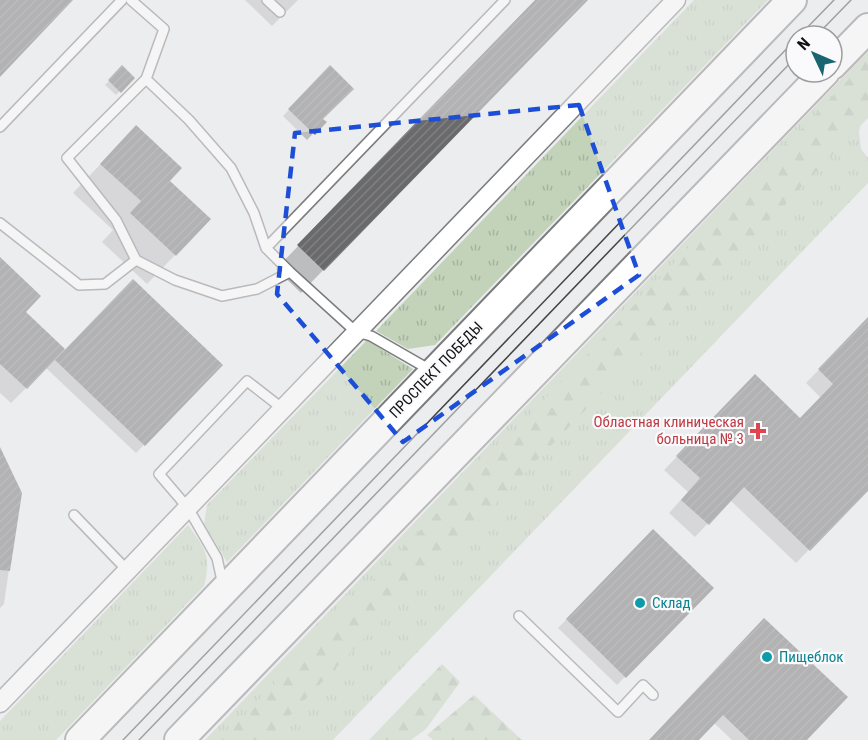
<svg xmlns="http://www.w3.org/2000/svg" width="868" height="740" font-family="'Roboto Condensed',sans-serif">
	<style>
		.grass { fill: url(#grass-tufts) }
		.forest { fill: url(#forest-firs) }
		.shadow { fill: #0003 }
		.building { fill: url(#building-hatch) }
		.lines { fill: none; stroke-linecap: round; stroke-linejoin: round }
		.service-casing { stroke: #7c7c7e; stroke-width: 12 }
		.minor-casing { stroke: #7c7c7e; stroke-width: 21 }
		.primary-casing { stroke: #7c7c7e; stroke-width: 32 }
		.service { stroke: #fff; stroke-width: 9 }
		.minor { stroke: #fff; stroke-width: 18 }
		.primary { stroke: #fff; stroke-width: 28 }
		.tram { stroke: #434444; stroke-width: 1.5 }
		.marked { fill: none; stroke: #1d4ed8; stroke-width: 4.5; stroke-dasharray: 12 8; stroke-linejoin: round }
		.health-dot { fill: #e0444e; stroke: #fafafc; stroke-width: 2 }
		.culture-dot { fill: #0f9aa8; stroke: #fafafc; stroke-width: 2 }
		.labels { text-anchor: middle; stroke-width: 4.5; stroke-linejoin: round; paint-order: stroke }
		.street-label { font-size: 15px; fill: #111; stroke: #fafafc }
		.health-label { font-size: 15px; fill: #be3a42; stroke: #fafafc; text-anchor: end }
		.culture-label { font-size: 15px; fill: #0d838f; stroke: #fafafc; text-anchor: start }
	</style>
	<defs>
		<pattern id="grass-tufts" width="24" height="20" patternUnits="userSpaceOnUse" patternTransform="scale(1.5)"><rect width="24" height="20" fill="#c2d3ba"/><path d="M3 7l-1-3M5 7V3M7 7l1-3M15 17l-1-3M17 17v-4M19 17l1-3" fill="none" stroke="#a6b49f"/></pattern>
		<pattern id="forest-firs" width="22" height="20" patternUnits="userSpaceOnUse" patternTransform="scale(1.5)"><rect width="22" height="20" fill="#c2d3ba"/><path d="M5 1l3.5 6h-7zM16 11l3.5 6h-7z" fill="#a6b49f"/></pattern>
		<pattern id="building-hatch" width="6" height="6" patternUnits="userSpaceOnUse" patternTransform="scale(1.5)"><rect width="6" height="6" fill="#6a6a6c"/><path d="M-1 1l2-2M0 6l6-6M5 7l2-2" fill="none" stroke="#818183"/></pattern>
	</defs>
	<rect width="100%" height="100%" fill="#ecedef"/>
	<path class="grass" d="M694 0H768L435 345 408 349 376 331Z
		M868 51V108L861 122 859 132 861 149 868 158V183L333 740H205Z
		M367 340 413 369 227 562 204 524 207 505Z
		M188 525C205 549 212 555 204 586L56 740H0V721Z"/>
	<path class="forest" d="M868 59V118L266 740H221Z
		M442 664 460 682 426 729 411 740H369Z
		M474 695 522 740H433L427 735Z"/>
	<path class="shadow" d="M245 0H298L272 26Z
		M536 0H585L301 293 276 269Z
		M330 67 321 119 324 122 307 140 283 116Z
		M122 68 133 78 116 95 105 85Z
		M136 127 168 181 175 255 147 284 102 242 113 230 73 193Z
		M0 259 24 312 65 351 221 365 136 453 46 368 11 403 0 393Z
		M868 319V489L796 563 730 500 695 537 669 513 688 492 664 470 755 376 800 420 821 398 806 383Z
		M0 474 20 493 4 604 0 608Z
		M653 531 712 588 617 685 558 628Z
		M756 628 805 740H732L714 723 697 740H650Z"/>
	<path class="building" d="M0 0H73L0 77Z
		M535 0H588L324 271 297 245Z
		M122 65 135 78 121 93 108 80Z
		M330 65 354 89 323 119 327 122 315 135 288 109Z
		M136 125 182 168 170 181 211 219 176 256 130 213 141 201 100 164Z
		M0 257 41 296 26 312 65 349 27 389 0 364Z
		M133 279 223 365 145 446 55 360Z
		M868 317V491L810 551 744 487 709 525 681 500 700 478 676 456 755 374 800 418 833 384 818 369Z
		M0 447 22 493 10 571 0 570Z
		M653 529 714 588 626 678 566 619Z
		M764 618 848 697 807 740H749L723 715 699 740H649Z"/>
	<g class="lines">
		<defs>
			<path id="service" d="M131 0 164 29 146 79 189 120 231 168 254 213 266 248 290 272 356 332 371 336 432 371
				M267 0 280 12
				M0 127 122 0
				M0 223 79 285 105 284 136 260 175 280 222 296 257 289 290 272
				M266 248 505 0
				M136 260 116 220 67 158 146 79
				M74 515 127 570
				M223 585 217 558 188 508 159 474 247 381 283 409
				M519 616 618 712 643 685 653 695"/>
			<path id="minor" d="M0 703 676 0"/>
			<path id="primary" d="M832 65 868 28
				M80 740 792 0
				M179 740 825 72"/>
		</defs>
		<use href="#service" class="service-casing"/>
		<use href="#minor" class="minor-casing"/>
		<use href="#primary" class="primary-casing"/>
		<use href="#service" class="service"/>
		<use href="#minor" class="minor"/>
		<use href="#primary" class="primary"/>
		<path class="tram" d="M799 36 834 0
			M816 36 851 0
			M123 740 796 39
			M139 740 796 57"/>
	</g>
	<path d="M0 0H868V740H0ZM579 105 639 275 403 442 277 294 295 133Z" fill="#ecedef" fill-opacity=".55" fill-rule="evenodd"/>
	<path class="marked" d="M579 105 639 275 403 442 277 294 295 133Z"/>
	<path class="health-dot" d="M755 422h6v6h6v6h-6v6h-6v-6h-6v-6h6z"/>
	<g class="culture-dot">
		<circle cx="640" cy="603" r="6"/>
		<circle cx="767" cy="657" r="6"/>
	</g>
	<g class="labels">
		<g class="street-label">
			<text transform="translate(436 370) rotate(-46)" y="5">ПРОСПЕКТ ПОБЕДЫ</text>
		</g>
		<g class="health-label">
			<text x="744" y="427">Областная клиническая<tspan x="744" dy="17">больница № 3</tspan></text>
		</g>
		<g class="culture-label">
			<text x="652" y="608">Склад</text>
			<text x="779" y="662">Пищеблок</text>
		</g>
	</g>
	<g transform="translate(814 54) rotate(314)"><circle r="28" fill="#fafafc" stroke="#9d9d9e" stroke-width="1.5"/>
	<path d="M0-4.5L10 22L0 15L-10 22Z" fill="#1a6670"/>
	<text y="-9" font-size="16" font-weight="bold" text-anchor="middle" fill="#111111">N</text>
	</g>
</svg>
